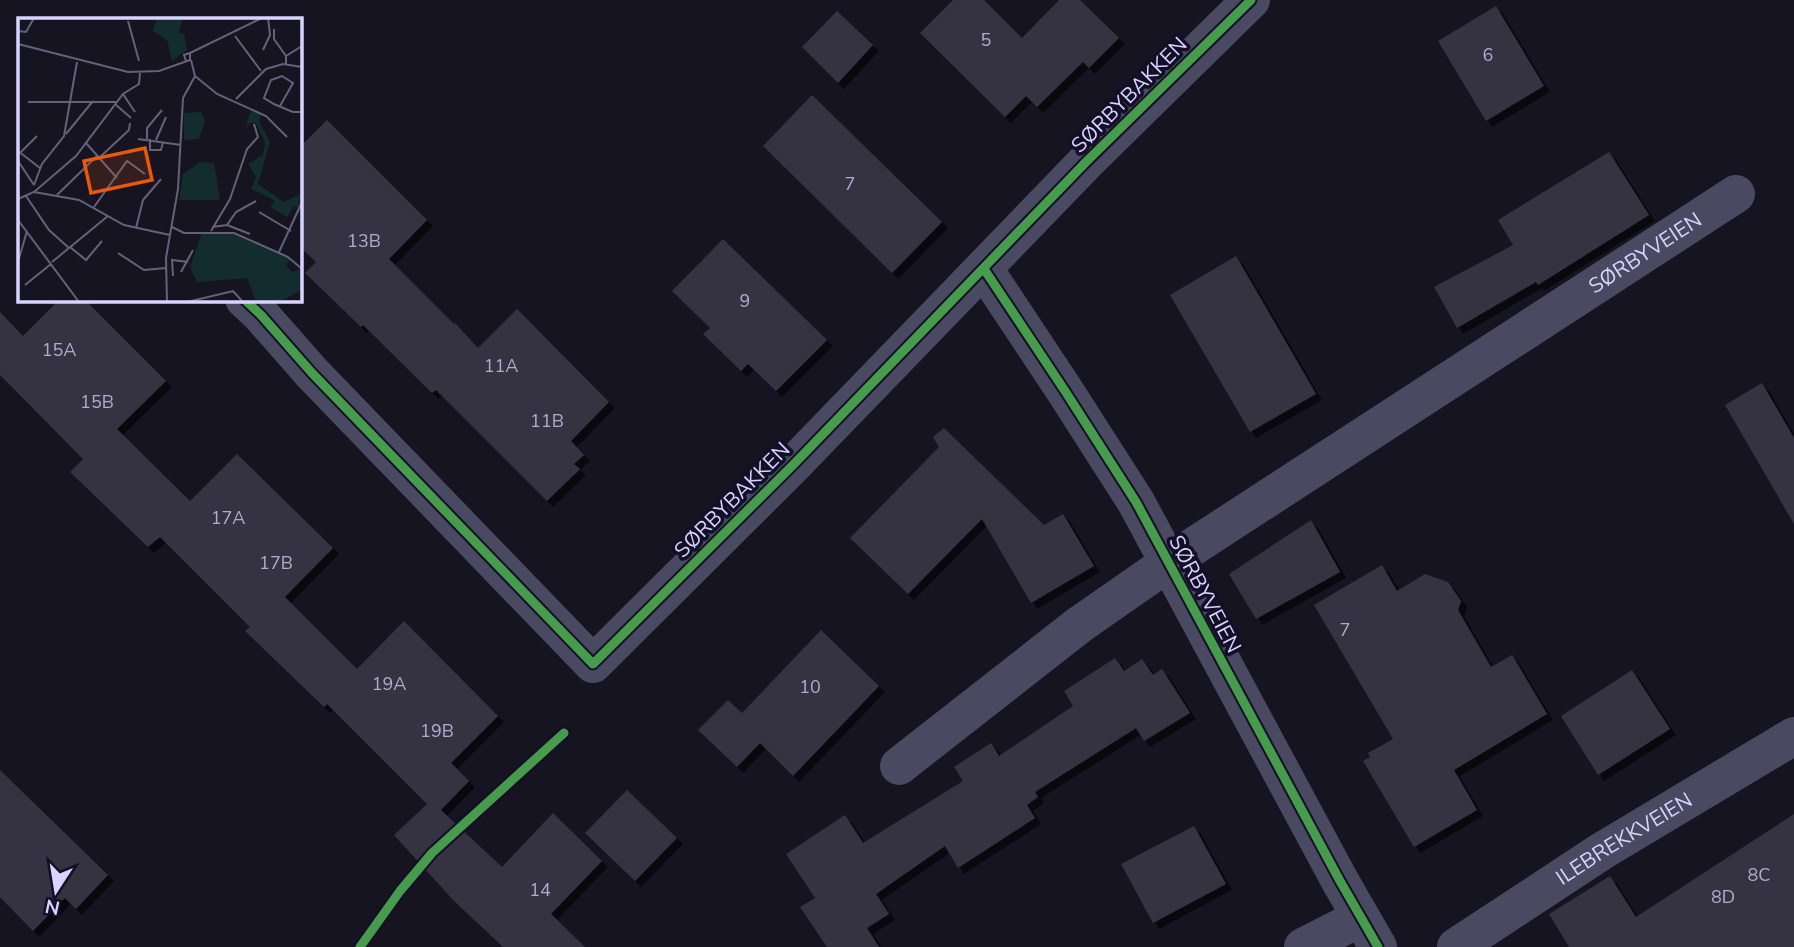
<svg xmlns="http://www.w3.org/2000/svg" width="1794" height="947" font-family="'Nunito Sans',sans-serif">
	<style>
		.building { fill: #343243; filter: url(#shadow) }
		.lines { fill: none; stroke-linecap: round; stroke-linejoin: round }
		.minor { stroke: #4a4962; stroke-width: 38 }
		.cycleway-casing { stroke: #130f26; stroke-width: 13 }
		.cycleway { stroke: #469c4c; stroke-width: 9 }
		.labels { text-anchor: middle; stroke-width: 7; stroke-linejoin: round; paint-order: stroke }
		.number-label { font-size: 18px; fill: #b0acd0 }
		.street-label { font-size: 21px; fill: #d9d4ff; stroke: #130f26 }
		.inset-road { fill: none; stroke: #64617a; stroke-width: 2 }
		.view { fill: #e8590c; fill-opacity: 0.15; stroke: #e8590c; stroke-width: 3.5 }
		.inset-edge { fill: none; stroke: #d9d4ff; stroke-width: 3.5 }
	</style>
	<defs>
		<filter id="shadow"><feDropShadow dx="6" dy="6" stdDeviation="0" flood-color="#0009"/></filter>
	</defs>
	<rect width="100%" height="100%" fill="#161421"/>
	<path class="building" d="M953 0H984L1022 38 1059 0H1080L1119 38 1089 68 1083 62 1037 107 1026 96 1005 117 920 33Z
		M1496 6 1544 86 1486 121 1438 41Z
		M837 11 873 45 838 83 802 47Z
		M812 95 942 222 892 273 763 146Z
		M327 120 427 220 389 259 454 324 455 323 478 348 517 309 609 402 571 441 584 455 574 464 580 469 547 501 436 390 432 393 363 325 361 327 305 273 316 262 299 246V148Z
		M1609 152 1649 215 1538 285 1536 282 1457 328 1434 287 1513 245 1498 220Z
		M723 239 827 340 776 391 748 364 741 371 703 334 710 328 672 291Z
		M1236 256 1316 394 1250 432 1170 295Z
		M60 299H84L166 381 117 429 190 501 237 454 333 548 285 597 357 669 404 621 498 716 451 763 469 781 441 810 502 867 553 813 602 861 551 914 585 947H503L454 901 394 835 427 804 327 704 324 707 245 631 250 627 160 537 148 547 70 472 83 459 0 375V312L23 336Z
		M1762 383 1794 438V524L1725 405Z
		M944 428 1044 525 1063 514 1094 566 1031 603 982 519 908 594 850 538 939 447 933 437Z
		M1311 520 1340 572 1256 619 1229 574Z
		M1382 565 1397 591 1425 574 1448 582 1461 601 1458 610 1491 667 1512 655 1547 714 1454 770 1477 810 1414 847 1363 761 1370 757 1368 753 1393 739 1314 605Z
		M821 630 879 686 793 776 760 743 737 767 698 730 728 700 742 713Z
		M1115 658 1124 671 1142 659 1153 675 1162 669 1190 713 1144 741 1136 728 1035 792 1038 797 1027 805 1035 818 958 868 945 846 876 894 889 914 867 928 879 947H827L800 907 815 898 786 854 845 815 863 843 963 781 954 767 991 743 999 756 1073 706 1064 691Z
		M1632 670 1670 729 1598 775 1561 716Z
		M0 770 108 875 76 909 65 898 33 931 0 897Z
		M627 790 677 838 635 881 585 833Z
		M1794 814V947H1569L1549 914 1610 876 1636 917Z
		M1194 826 1226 884 1153 923 1121 864Z"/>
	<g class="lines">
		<g class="minor">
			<path d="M984 269 1065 391 1136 502 1340 881 1378 947"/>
			<path d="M244 299 261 315 312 373 593 664 794 464 1086 162 1251 0"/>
			<path id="s1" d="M899 766 1079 625 1168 563 1736 194"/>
			<path d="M1303 947 1360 918"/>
			<path id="s2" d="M1456 947 1602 851 1794 736"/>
		</g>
		<defs>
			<path id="cycleway" d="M984 269 1065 391 1136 502 1340 881 1378 947
				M244 299 261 315 312 373 593 664 794 464 1086 162 1251 0
				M360 947 400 891 432 853 564 733"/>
		</defs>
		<use href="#cycleway" class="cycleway-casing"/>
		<use href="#cycleway" class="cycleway"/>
	</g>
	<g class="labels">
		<g class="number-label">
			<text x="986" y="46">5</text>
			<text x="1488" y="61">6</text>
			<text x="850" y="190">7</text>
			<text x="364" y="247">13B</text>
			<text x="745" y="307">9</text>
			<text x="59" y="356">15A</text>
			<text x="501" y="372">11A</text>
			<text x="97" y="408">15B</text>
			<text x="547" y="427">11B</text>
			<text x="228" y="524">17A</text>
			<text x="276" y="569">17B</text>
			<text x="1345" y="636">7</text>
			<text x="389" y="690">19A</text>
			<text x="810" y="693">10</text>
			<text x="437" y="737">19B</text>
			<text x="1759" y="881">8C</text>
			<text x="540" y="896">14</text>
			<text x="1723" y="903">8D</text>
		</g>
		<g class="street-label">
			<text transform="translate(1129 95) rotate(-45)" y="7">SØRBYBAKKEN</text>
			<text dy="7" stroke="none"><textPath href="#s1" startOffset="906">SØRBYVEIEN</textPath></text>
			<text transform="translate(732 500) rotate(-45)" y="7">SØRBYBAKKEN</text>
			<text transform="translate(1205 594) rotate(62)" y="7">SØRBYVEIEN</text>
			<text dy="7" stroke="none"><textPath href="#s2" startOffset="200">ILEBREKKVEIEN</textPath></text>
		</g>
	</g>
	<g transform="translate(18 18)">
		<rect width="284" height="284" fill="#161421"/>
		<path d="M139 0H165L161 14 166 16 169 32 154 43 149 22 135 13ZM233 91 243 97 241 104 252 124 240 166 266 184 283 176 280 190 276 188 269 199 252 189 257 184 252 180 233 171 238 159 230 146 245 137 247 125 238 105H231L227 113ZM183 94 187 103 181 121 166 122V95ZM182 144 196 145 202 182H161L165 156ZM184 214H212L273 241 268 247 274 254 283 251V272L264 283H238L229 260 179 264 172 249Z" fill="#132c2d"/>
		<path class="inset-road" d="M89 0H114M110 3 121 43M256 11V21L268 38M0 13 8 14 16 0M217 18 243 53M0 26 110 54 141 53 172 42V35L166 37 168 43M245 32 252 17 250 0M172 35 244 0M268 46V38L284 28M177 58 199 76 248 98 269 119M105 76 117 94M218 81 248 51 265 46 284 49M10 84H98M97 86 113 100M262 88 275 65 264 58 253 62 246 80 256 86 270 92 275 94H284M48 116 75 83M120 121 163 127M129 121V110L144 92M132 121V132H143L145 124M138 122 148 99M68 125 99 160M0 133 22 150M3 134 19 118M81 140 111 112 112 105M0 143 16 167M16 167 24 146 46 118 59 44M16 174 61 182 106 207 152 217M39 177 79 138M8 178 31 212 51 230M0 181 16 174 58 138 105 76 121 66 122 55M76 189 109 143 127 156M241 194 273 213M0 202 61 284M209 207 232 216M154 209 166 215H216L270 239 284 251M194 209 209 207 218 194 238 183M118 210 125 182 143 161M193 213 212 181 229 131 240 119 236 106M52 229 68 242 84 223M261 234 284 184M100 235 126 252 148 250M0 244 9 213M34 244 90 198M163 254 175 232M155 258 154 242 170 244M7 267 33 246M149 284 148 240 160 171 165 80 177 58 173 42M169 284 215 273 225 284"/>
		<path class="view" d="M127 130 134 162 73 175 66 143Z"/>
		<rect width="284" height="284" class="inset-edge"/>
	</g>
	<g transform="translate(56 891) rotate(192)" stroke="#130f26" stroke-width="5" paint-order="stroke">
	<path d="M0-5L12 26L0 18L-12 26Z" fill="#d9d4ff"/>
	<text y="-10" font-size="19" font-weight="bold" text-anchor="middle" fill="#d9d4ff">N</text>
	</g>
</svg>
